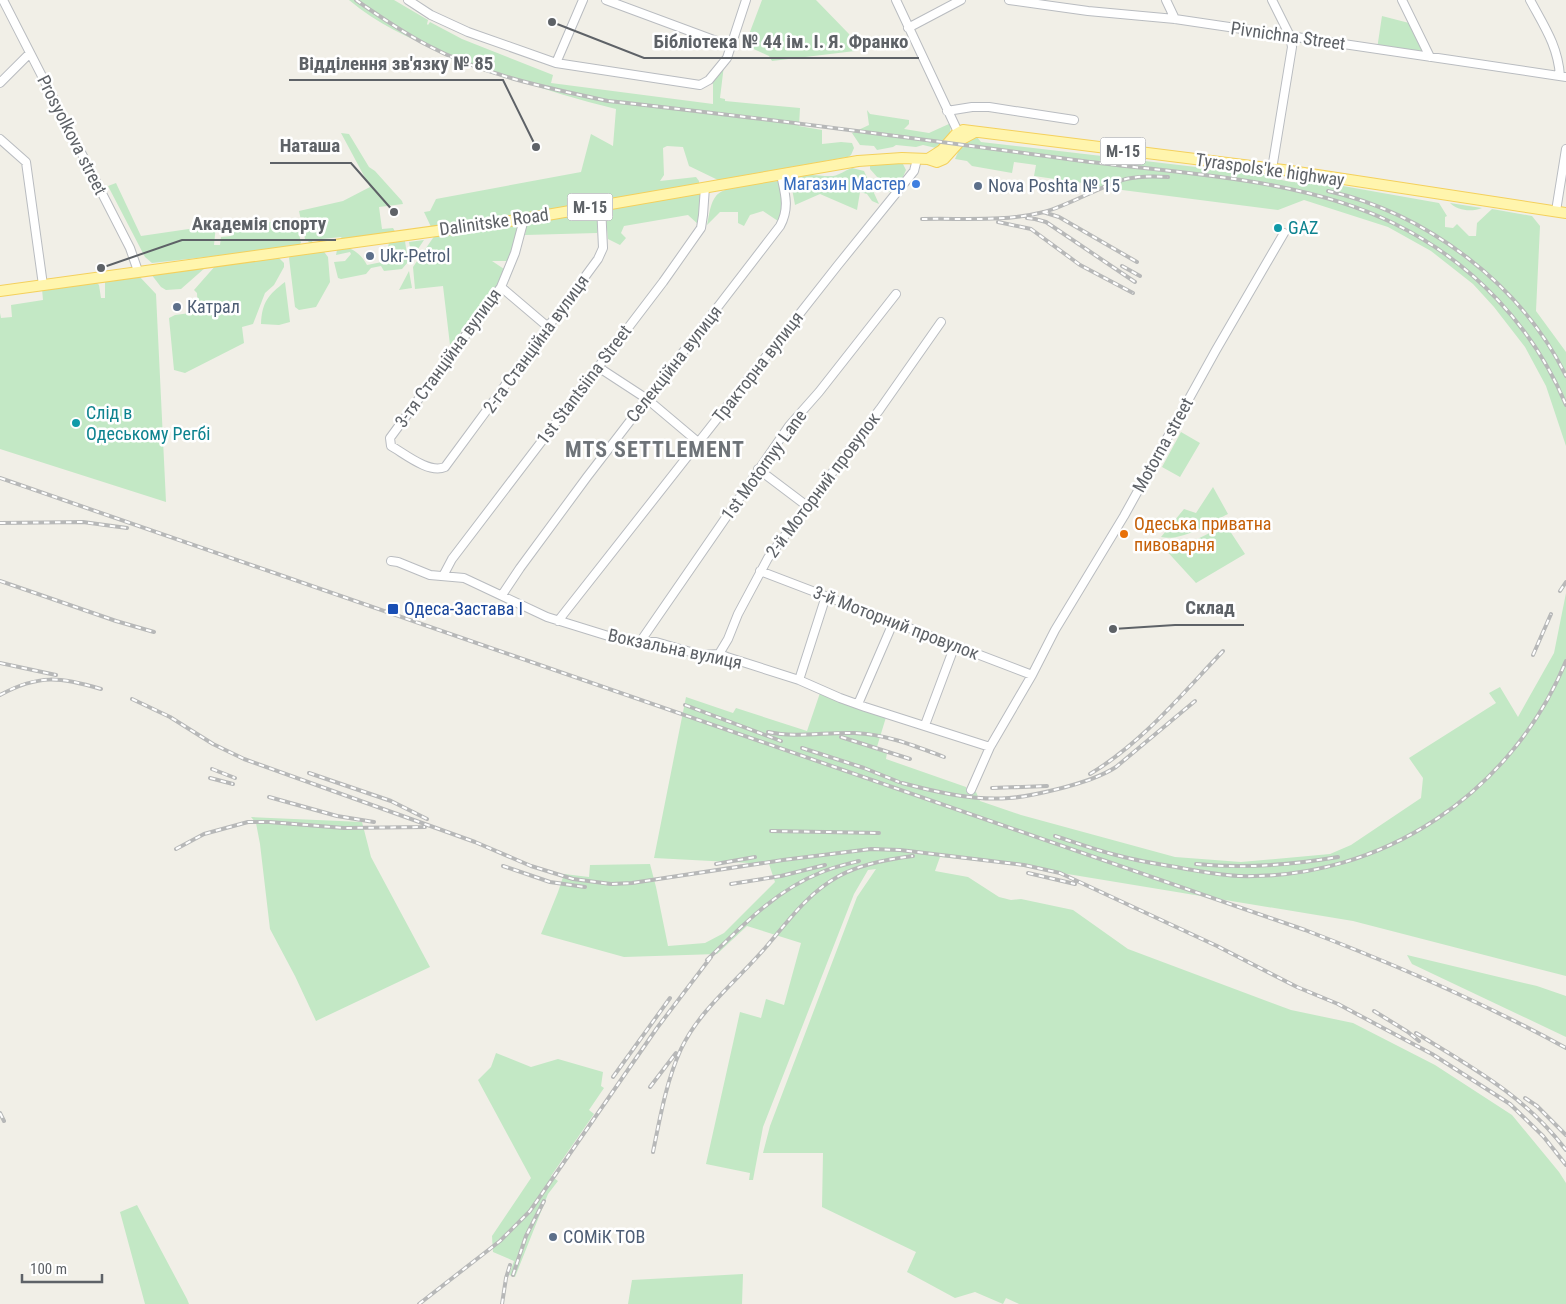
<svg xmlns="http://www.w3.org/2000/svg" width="1566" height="1304" font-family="'Roboto Condensed',sans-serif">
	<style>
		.green { fill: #c3e8c5 }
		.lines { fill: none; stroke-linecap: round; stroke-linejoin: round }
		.minor-casing { stroke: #b9bcc0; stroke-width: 10 }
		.major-casing { stroke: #f4d05c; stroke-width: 12 }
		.minor { stroke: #fff; stroke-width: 8 }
		.major { stroke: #fff5ad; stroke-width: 10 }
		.rail-casing { stroke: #b7b8b8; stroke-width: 4 }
		.rail { stroke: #fff; stroke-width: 2; stroke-dasharray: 5.5; stroke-linecap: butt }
		.shop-dot { fill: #3f7fe0; stroke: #fff; stroke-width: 2 }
		.service-dot { fill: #5c6f8a; stroke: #fff; stroke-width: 2 }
		.culture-dot { fill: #0f9aa8; stroke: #fff; stroke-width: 2 }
		.food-dot { fill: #e8710a; stroke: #fff; stroke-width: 2 }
		.transit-dot { fill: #1a4fb4; stroke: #fff; stroke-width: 2 }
		.labels { text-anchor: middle; stroke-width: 5; stroke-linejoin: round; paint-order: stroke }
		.shield { fill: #fff; stroke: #8e9195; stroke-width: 1 }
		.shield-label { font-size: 16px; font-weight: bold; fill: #5e6267 }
		.street-label { font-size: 18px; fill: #5e6267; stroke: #fff }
		.shop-label { font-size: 18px; fill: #366cbe; stroke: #fff; text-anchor: end }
		.service-label { font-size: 18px; fill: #4e5e75; stroke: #fff; text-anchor: start }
		.culture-label { font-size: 18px; fill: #0d838f; stroke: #fff; text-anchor: start }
		.food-label { font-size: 18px; fill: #c56008; stroke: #fff; text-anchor: start }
		.transit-label { font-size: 18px; fill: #164399; stroke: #fff; text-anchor: start }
		.district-label { font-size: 22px; font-weight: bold; letter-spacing: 1px; fill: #6f7479; stroke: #fff }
		.leader { fill: none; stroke: #5e6267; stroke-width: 2 }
		.callout-dot { fill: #5e6267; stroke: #fff; stroke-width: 2 }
		.callout-label { font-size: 19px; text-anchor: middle; font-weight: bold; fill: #5e6267; stroke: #fff; stroke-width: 5; stroke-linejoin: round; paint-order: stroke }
	</style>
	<rect width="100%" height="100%" fill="#f1efe7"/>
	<path class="green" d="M349 0H394L428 20 427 24 428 25 430 22 462 39 553 75 551 83 713 104V78L724 65 720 98 725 99V101L800 108 799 126 822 130V144L841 142 852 143 854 148 851 155 848 157 718 180 689 166 683 147 667 146 663 148 664 175 660 181 696 177 699 181V185L432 229 424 212 430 211 436 199 581 172 591 134 613 146 616 109C556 94 498 75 442 52 409 38 377 24 349 0Z
		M762 0H816L849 34 855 51 772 61 769 56 745 45Z
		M1382 16 1409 23 1426 56 1377 49Z
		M867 110 870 114 909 120V124L904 129 929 133 951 123 950 134 936 148 923 145 916 147 896 145 893 147 877 150 874 146 860 145 852 133 869 125Z
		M341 133 349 134 369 167 375 171 402 201 403 204 379 207 382 229 393 228 397 235 344 242 341 237 312 240 313 245 305 239 299 211 343 201 370 187Z
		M977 137 981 142 1265 175 1268 177 1291 182 1326 183 1439 203 1447 216 1445 217V227L1453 228 1457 224 1469 236H1476L1477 223 1492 209 1532 216 1540 226 1536 311 1566 352V446L1546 386 1525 347 1494 307 1473 284 1431 251 1388 227 1304 200 1278 210 1091 186 1089 180 1083 183 1034 176 1036 165 1014 162 1012 173 972 166 967 161 955 159 962 143Z
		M892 162 903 164 906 170 900 184 894 191 889 192 884 180 878 178 870 169V166Z
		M852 168 864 171 879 204 872 201 867 194 860 192 857 210 820 194 795 205 791 183C807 170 816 177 833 176 840 175 845 170 852 168Z
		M779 181 786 205 776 228 774 227 778 221 763 211 750 215 744 226 738 223V212H720L707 225C709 216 710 203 716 196 724 185 765 182 779 181Z
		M116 183 141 236 216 225 214 245H220L221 237 231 236 230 231 236 226 296 219 301 243 297 247 152 263 145 257 108 186Z
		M701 190 699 225 688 215 624 226 621 233 626 238 620 245 608 239 605 208Z
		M1450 203 1482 208C1472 212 1458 211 1450 203Z
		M599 208 597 233 525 235 527 222Z
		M520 222 511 258 507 261H492L504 269 509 275 450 345 443 286 415 289 413 267 435 235Z
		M424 240 412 258 409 242Z
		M405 241 408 262 402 269 384 271 381 266 371 268 366 274 341 279 338 278 334 262 345 261 351 254 350 252 336 255 337 250C348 242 362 255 367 265L387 261 386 254 389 243Z
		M322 249 328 257 330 282 316 307 299 310 295 307 289 258 291 254Z
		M276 255 284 263V267L274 285 265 293 253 324 242 327 244 343 185 373 174 370 169 318 175 315 198 312 197 293 194 290 216 265Z
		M206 267 181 289 166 290 161 287 151 274Z
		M409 271 412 288 399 290Z
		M139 276 156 294 166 502 0 449V313L1 318 12 317 11 305 43 300 42 289 97 283 99 285 101 298H105V282Z
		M285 282 290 322 279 325 261 324C262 302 268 295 285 282Z
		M1181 432 1200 443 1180 477 1162 467Z
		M1213 487 1228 514C1210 523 1181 542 1161 537L1184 509 1196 513Z
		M1226 525 1245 554 1196 583 1163 547H1181Z
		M1566 593V976L1353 921 1007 864 940 857 935 871 968 877 999 897 1011 900 1021 899 1073 910 1128 949 1291 1010 1353 1023 1435 1065 1512 1115 1559 1172 1566 1183V1304H1019L1006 1298 1003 1304 975 1292 955 1298 907 1272 916 1252 822 1207 823 1153H763L770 1126 857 897 876 869 868 870 854 894 763 1127 753 1180H749L750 1173 706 1164 740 1012 761 1018 766 999 784 1005 801 943 747 926 717 954 624 957 541 934 558 892 564 874 589 877 590 865 650 864 656 887 668 946 705 943 724 933 775 882 769 864 654 858 686 697 733 713 736 708 807 731 820 693 887 714 876 750 887 753 886 759 966 787 967 790 976 792 980 801 1021 815 1175 857 1241 862 1330 854 1351 845 1421 798 1423 778 1409 758 1496 703 1489 693 1500 687 1518 717 1554 653Z
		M251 817 362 822 371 857 430 967 316 1021 295 976 270 929 260 844 256 823Z
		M1407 955 1537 986 1566 996V1037L1412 964Z
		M496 1053 531 1067 558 1059 603 1072 601 1086 604 1088 589 1110 594 1114 551 1176 558 1181 548 1194 515 1277 509 1275 514 1261 493 1252 492 1236 531 1178 478 1080 491 1067Z
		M137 1205 187 1299 189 1304H145L120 1212Z
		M743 1274 742 1304H628L632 1280Z"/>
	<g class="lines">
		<defs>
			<path id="minor" d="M3 0 130 248 138 271
				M408 0 431 15 468 32 556 63 700 85 709 80 727 58 746 0
				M606 0 730 46
				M896 0 958 132
				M1009 0 1088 11 1175 19 1566 77
				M1166 0 1175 19
				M1402 0 1430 57
				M1530 0C1544 26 1558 46 1560 76
				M908 28 961 0
				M556 63 583 0
				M0 83 30 53
				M947 111 972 107H989L1074 120
				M0 139 26 162 43 285
				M1272 169 1292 47 1290 36 1272 0
				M1556 211 1566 149
				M524 219 515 253 501 287 390 438 391 446C405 454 429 474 445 467L598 259 603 248 601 205
				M501 287 548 327
				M598 367 647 399 698 442
				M758 469 807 506
				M391 561 398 562 430 575 464 578 547 617 618 639 632 642H656L701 655 719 654 727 657 799 680 840 698 865 707 990 747
				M760 571 1032 675
				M443 576 452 559 663 282 701 228 703 215 705 187
				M502 595 520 568 587 477 780 226C790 208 785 193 781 175
				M558 621 838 265 914 171 917 159
				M640 642 789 426 819 392 896 294
				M719 654 728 639 738 614 768 558 880 409 941 322
				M799 680 826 596
				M858 704 893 623
				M925 725 955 645
				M971 790 990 747 1032 675 1055 630 1124 516 1216 350 1284 233"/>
			<path id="major" d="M928 159 942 150 956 134 963 130 1291 171 1566 213
				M0 291 524 219 858 161 902 158 928 159 937 162 944 159 962 139 973 133"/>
		</defs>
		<use href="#minor" class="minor-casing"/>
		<use href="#major" class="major-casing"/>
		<use href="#minor" class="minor"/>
		<use href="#major" class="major"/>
		<defs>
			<path id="rail" d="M356 0C379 16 402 32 427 45 483 75 547 88 608 101 764 118 920 139 1075 160 1179 174 1301 177 1395 224 1472 262 1533 326 1566 405
				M1328 191C1426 213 1522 285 1566 376
				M1043 212 1059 217 1137 262
				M1027 218 1035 219 1046 222 1135 282
				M922 219C962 218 1005 222 1044 212 1072 204 1098 187 1126 179 1139 176 1154 176 1168 177
				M998 222 1031 229 1080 265 1133 293
				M1122 266 1140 276
				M0 478 1305 930C1394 964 1482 1002 1566 1048
				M0 523 83 522 127 528
				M0 581 116 621 154 632
				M1560 591 1566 582
				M1533 655 1551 614
				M0 663 56 675
				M0 695C39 674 60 677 101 689
				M132 699 170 717 213 744 244 759 475 842 531 866 573 879 611 884 632 883 783 860 871 849 900 850 1024 865 1060 873 1217 946 1297 987 1338 1004 1432 1054 1510 1104 1543 1136 1566 1165
				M685 705 781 741
				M768 732C796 738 826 732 854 733 886 734 915 746 944 757
				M841 737 910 759
				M802 748 864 768 899 782
				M212 769 235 778
				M309 773 391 801 427 819
				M1090 774C1142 743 1181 695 1223 651
				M210 778 233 784
				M902 783C936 792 974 801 1009 798 1026 797 1042 793 1058 789 1078 784 1099 778 1116 767L1195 701
				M992 788 1047 786
				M269 797 337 816 374 822
				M771 831 879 833
				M1055 836C1077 843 1098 851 1120 856 1138 861 1157 864 1176 867 1197 871 1218 875 1239 876 1382 880 1512 793 1566 661
				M176 849 204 834 248 822H269L344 828 425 827
				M716 864 755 857
				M1196 864C1244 869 1291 865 1338 857
				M503 866 550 882 585 887
				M1028 873 1075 884
				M731 884 781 876 825 865
				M707 960C742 926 776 890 822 872 834 867 847 864 859 861
				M1374 1011 1408 1032 1419 1041
				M1416 1033C1473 1068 1525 1096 1566 1150
				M613 1077 670 998
				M650 1087 676 1053
				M1525 1098 1537 1106 1566 1135
				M0 1113 4 1121
				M653 1152C660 1118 666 1082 681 1049 700 1009 738 980 766 947 789 920 808 893 839 876 861 864 889 859 913 856
				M513 1275 526 1236 544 1201
				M419 1304 500 1241 530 1211 657 1028 711 957
				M502 1304 506 1278 510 1265"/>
		</defs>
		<use href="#rail" class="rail-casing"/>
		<use href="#rail" class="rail"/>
	</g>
	<circle class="shop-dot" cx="916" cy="184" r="5"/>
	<g class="service-dot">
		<circle cx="978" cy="186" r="5"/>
		<circle cx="370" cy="256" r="5"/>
		<circle cx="177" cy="307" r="5"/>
		<circle cx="553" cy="1237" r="5"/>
	</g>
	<g class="culture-dot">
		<circle cx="1278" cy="228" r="5"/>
		<circle cx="76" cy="423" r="5"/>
	</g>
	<circle class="food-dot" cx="1124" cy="534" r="5"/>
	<rect class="transit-dot" x="387" y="603" width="12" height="12" rx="2.5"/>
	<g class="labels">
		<g class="shield">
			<rect x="1100.5" y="137.5" width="45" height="27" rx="4"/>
			<rect x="567.5" y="193.5" width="45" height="27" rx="4"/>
		</g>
		<g class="shield-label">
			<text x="1123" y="157">М-15</text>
			<text x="590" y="213">М-15</text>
		</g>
		<g class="street-label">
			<text transform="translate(1288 36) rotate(8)" y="6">Pivnichna Street</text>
			<text transform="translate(72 135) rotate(63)" y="6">Prosyolkova street</text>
			<text transform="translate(1270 170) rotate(8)" y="6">Tyraspols'ke highway</text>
			<text transform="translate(494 222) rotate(-8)" y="6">Dalinitske Road</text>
			<text transform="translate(536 344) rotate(-54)" y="6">2-га Станційна вулиця</text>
			<text transform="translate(448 358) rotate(-54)" y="6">3-тя Станційна вулиця</text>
			<text transform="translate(674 364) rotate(-52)" y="6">Селекційна вулиця</text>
			<text transform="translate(758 367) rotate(-52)" y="6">Тракторна вулиця</text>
			<text transform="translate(584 385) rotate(-53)" y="6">1st Stantsiina Street</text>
			<text transform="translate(1163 445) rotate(-61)" y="6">Motorna street</text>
			<text transform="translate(764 465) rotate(-54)" y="6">1st Motornyy Lane</text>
			<text transform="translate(823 485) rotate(-53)" y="6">2-й Моторний провулок</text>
			<text transform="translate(896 623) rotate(21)" y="6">3-й Моторний провулок</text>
			<text transform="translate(675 649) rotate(12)" y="6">Вокзальна вулиця</text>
		</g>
		<g class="shop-label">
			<text x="906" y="190">Магазин Мастер</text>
		</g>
		<g class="service-label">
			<text x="988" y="192">Nova Poshta № 15</text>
			<text x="380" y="262">Ukr-Petrol</text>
			<text x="187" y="313">Катрал</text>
			<text x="563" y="1243">СОМіК ТОВ</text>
		</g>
		<g class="culture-label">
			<text x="1288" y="234">GAZ</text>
			<text x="86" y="419">Слід в<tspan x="86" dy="21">Одеському Регбі</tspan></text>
		</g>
		<g class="food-label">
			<text x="1134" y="530">Одеська приватна<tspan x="1134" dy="21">пивоварня</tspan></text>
		</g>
		<g class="transit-label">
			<text x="404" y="615">Одеса-Застава I</text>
		</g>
		<g class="district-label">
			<text x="655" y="457">MTS SETTLEMENT</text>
		</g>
	</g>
	<path class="leader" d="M552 22L644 58H919M536 147L503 80H289M394 212L351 163H270M101 268L182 240H336M1113 629L1175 625H1244"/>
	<g class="callout-dot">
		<circle cx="552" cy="22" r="5"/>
		<circle cx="536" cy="147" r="5"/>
		<circle cx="394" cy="212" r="5"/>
		<circle cx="101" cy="268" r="5"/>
		<circle cx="1113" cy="629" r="5"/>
	</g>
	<g class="callout-label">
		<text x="781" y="48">Бібліотека № 44 ім. І. Я. Франко</text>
		<text x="396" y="70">Відділення зв'язку № 85</text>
		<text x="310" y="152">Наташа</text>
		<text x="259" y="230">Академія спорту</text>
		<text x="1210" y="614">Склад</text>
	</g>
	<path d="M22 1274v8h80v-8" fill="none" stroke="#5e6267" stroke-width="2.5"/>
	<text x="30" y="1274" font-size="15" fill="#5e6267" stroke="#ffffff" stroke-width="4" paint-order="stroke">100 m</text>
</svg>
